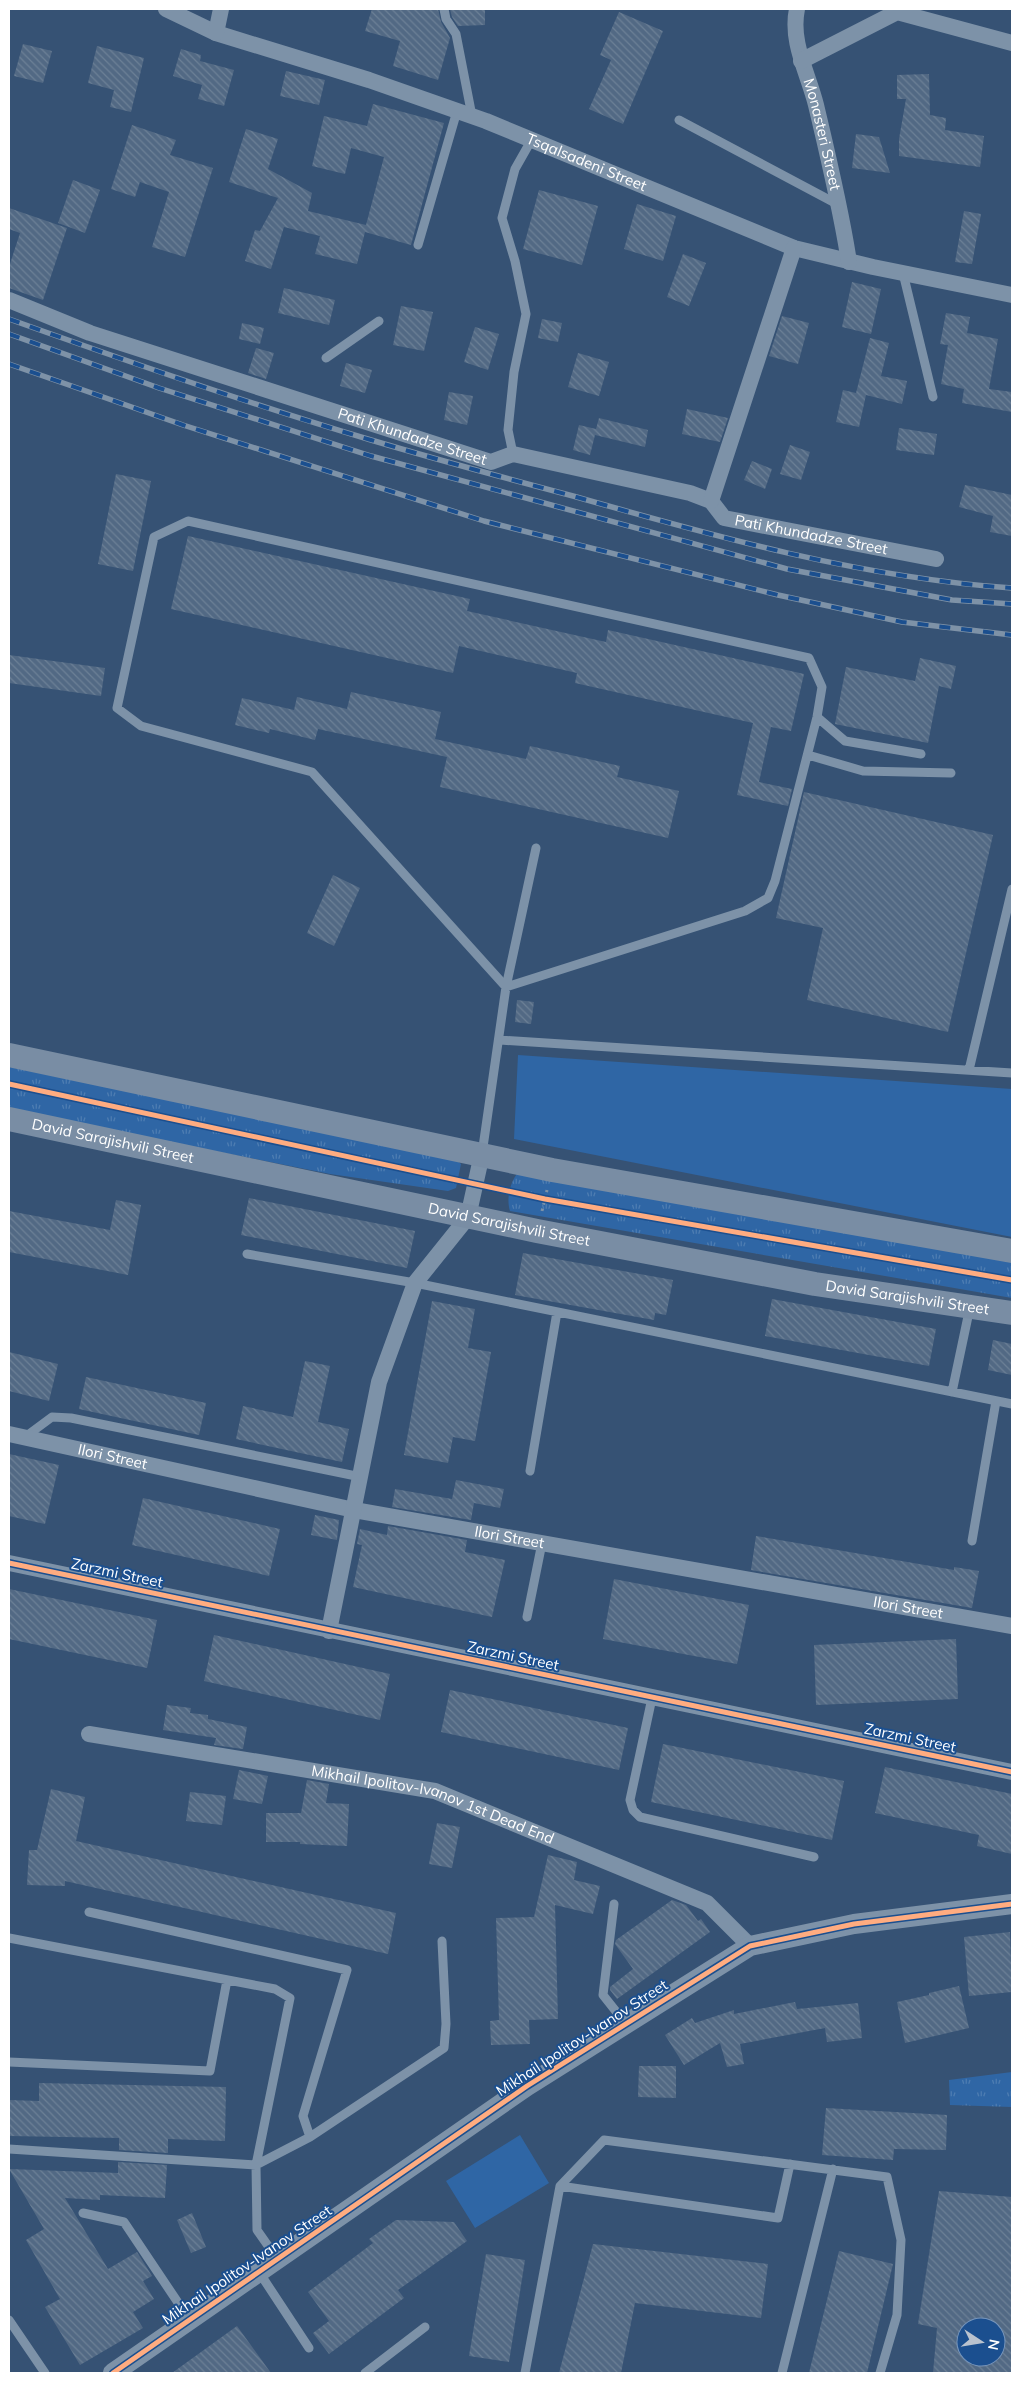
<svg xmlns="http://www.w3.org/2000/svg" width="1021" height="2382" font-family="Mulish,sans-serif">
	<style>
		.grass { fill: url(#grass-tufts) }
		.park { fill: #2f66a5 }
		.building { fill: url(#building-back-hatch); fill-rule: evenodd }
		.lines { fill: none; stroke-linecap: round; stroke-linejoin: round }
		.path { stroke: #7d92a8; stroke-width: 3; stroke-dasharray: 2.5 4; stroke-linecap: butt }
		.service { stroke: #7d92a8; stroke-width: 9 }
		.minor { stroke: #7d92a8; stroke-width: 16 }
		.tertiary { stroke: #7d92a8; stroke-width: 20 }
		.secondary { stroke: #798da4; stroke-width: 24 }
		.rail-casing { stroke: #7e92a7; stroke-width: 5.5 }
		.rail { stroke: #1b4f8f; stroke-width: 4; stroke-dasharray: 11; stroke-linecap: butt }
		.cycleway-casing { stroke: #1b4f8f; stroke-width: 8 }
		.cycleway { stroke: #ffac80; stroke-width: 5 }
		.labels { text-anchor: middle; stroke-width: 4; stroke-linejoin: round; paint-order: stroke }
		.street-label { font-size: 15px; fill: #fff; stroke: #1b4f8f }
	</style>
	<defs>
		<pattern id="grass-tufts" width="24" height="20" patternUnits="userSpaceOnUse" patternTransform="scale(1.25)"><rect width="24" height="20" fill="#2f66a5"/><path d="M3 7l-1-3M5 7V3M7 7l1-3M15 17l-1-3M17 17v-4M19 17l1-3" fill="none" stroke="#4e7db2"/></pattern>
		<pattern id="building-back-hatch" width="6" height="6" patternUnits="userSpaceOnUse" patternTransform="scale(1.25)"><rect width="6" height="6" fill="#526984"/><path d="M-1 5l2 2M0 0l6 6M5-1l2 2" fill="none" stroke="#6c8096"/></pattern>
	</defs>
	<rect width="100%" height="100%" fill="#365274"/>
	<path class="grass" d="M9 1067 453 1157 461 1164 456 1188 448 1191 330 1174 9 1110Z
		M519 1171 1012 1258V1298L510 1211C506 1198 510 1182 519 1171Z
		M1012 2072V2107L950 2105 949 2080Z"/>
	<path class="park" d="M518 1055 1012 1089V1237L514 1139Z
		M520 2135 549 2183 475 2228 446 2181Z"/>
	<path class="building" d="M372 9H438L441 22 450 38 438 80 393 66 400 41 365 31Z
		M450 9H485V25L458 26 452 17Z
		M619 12 663 31 623 124 589 109 611 60 600 55Z
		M23 44 52 51 43 83 14 76Z
		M97 46 144 58 131 112 110 107 114 90 88 83Z
		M181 49 201 55 200 61 234 70 224 106 198 99 202 85 173 76Z
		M286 71 325 80 319 105 280 96Z
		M929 74 930 115 946 118 945 130 984 136 980 167 899 156V139L906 99H897V75Z
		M373 104 444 123 411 245 365 232 357 264 315 254 320 236 284 227 271 269 245 261 255 230 260 231 278 198 229 182 246 129 278 139 268 169 312 193 308 211 366 225 384 157 351 148 345 174 312 166 324 116 367 126Z
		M132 125 176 140 170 155 213 168 185 257 152 247 169 192 140 182 135 197 111 189Z
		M856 134 879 137 890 173 852 168Z
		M73 180 100 190 85 233 58 223Z
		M539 190 598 206 582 265 523 249Z
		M637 204 676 216 663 261 624 249Z
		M9 208 67 228 43 300 9 288V267L20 233 9 229Z
		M964 211 981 214 972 264 955 262Z
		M683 254 706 263 689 306 667 297Z
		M852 282 881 289 871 334 842 327Z
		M284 288 335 300 329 325 278 313Z
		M401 306 433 312 424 351 393 345Z
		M946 313 970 317 967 333 998 339 989 389 1012 392V412L962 403 964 389 941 384 948 345 940 344Z
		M782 316 809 323 798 364 769 356Z
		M542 319 562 323 558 342 538 338Z
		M242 323 264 328 260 344 239 339Z
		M475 327 499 334 488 370 464 362Z
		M870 338 889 343 881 376 907 381 902 404 866 395 859 427 836 422 843 390 856 393Z
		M256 348 274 353 266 379 248 373Z
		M578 353 609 362 599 396 568 387Z
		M346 363 372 370 365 393 340 386Z
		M449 392 473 396 467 425 444 420Z
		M687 409 728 418 720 442 682 434Z
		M599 418 648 430 645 447 595 435 590 455 573 450 579 425 596 429Z
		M899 428 937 434 934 455 896 450Z
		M790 445 810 452 801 480 780 474Z
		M752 461 772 469 765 489 744 480Z
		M116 474 151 481 133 571 98 564Z
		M965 485 1012 495V536L990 532 993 516 959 507Z
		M188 536 470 599 467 611 606 642 608 630 804 674 791 731 771 727 759 782 792 789 788 806 737 795 753 723 575 683 577 673 459 646 453 673 171 609Z
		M9 655 105 668 101 696 9 683Z
		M920 658 956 666 951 689 939 686 928 743 835 724 846 667 915 681Z
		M351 692 441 712 435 739 526 759 530 746 620 766 617 777 679 791 668 838 440 787 447 757 318 729 315 740 270 729 269 733 235 725 242 698 294 710 297 697 347 709Z
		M804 792 993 835 948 1032 807 1000 823 928 776 918Z
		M333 875 360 888 334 946 307 933Z
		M517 1000 534 1002 531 1024 515 1022Z
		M249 1198 415 1231 407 1268 241 1235Z
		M116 1200 141 1205 128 1275 9 1252V1211L110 1230Z
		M523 1253 673 1280 666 1315 655 1313 654 1320 515 1295Z
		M772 1299 936 1329 929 1366 765 1336Z
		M432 1301 475 1309 468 1348 491 1352 475 1441 453 1437 448 1463 404 1455Z
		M993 1340 1012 1344V1375L988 1370Z
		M9 1352 58 1364 49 1401 9 1391Z
		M305 1361 330 1366 318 1422 349 1429 342 1462 236 1439 243 1406 293 1417Z
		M86 1377 206 1403 199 1435 79 1409Z
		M9 1454 59 1465 45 1524 9 1516Z
		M456 1480 504 1489 500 1508 474 1503 471 1520 392 1507 395 1489 452 1499Z
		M143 1498 280 1529 269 1576 132 1545Z
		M315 1515 339 1520 337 1540 311 1535Z
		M388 1526 467 1540 465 1552 505 1560 492 1617 353 1587 362 1545 357 1544 360 1529 387 1535Z
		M756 1536 954 1570V1567L979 1571 972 1608 751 1570Z
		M614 1579 749 1605 737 1664 603 1639Z
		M9 1589 157 1620 147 1668 9 1639Z
		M214 1635 390 1674 380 1720 204 1681Z
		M956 1639 958 1699 816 1705 814 1645Z
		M450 1690 628 1728 619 1770 441 1732Z
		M167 1705 191 1708 190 1713 208 1715V1719L247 1727 243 1749 214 1745 216 1738 163 1730Z
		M663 1744 844 1781 832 1840 651 1802Z
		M885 1767 1012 1794V1854L977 1846 979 1835 875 1813Z
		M239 1770 268 1776 262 1804 233 1799Z
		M307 1780 329 1784 326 1803 349 1804 347 1846 300 1844V1842H266V1813H301Z
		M51 1789 85 1797 76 1841 396 1913 388 1954 65 1881V1886L27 1885 29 1850H37Z
		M190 1792 226 1796 222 1825 186 1821Z
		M437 1823 460 1827 452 1868 429 1864Z
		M548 1855 577 1862 574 1880 600 1886 593 1914 555 1905 558 2019 529 2020 530 2044 491 2045 490 2021 499 2020 496 1918 534 1917Z
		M672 1900 686 1905 698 1921 701 1919 710 1932 617 1999 610 1990V1987L633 1969 615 1944 616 1940Z
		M1010 1932 1012 1992 969 1996 964 1937Z
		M959 1986 969 2028 905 2043 897 2002 929 1995V1993Z
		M795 2002 797 2009 858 2003 862 2038 827 2042 825 2028 740 2044 744 2064 727 2067 720 2043 684 2065 665 2035 692 2018 695 2023 734 2010V2014Z
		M639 2066H676V2098L638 2097Z
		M39 2083 226 2087 225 2141 168 2139V2153L119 2150V2138L9 2136V2100L39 2101Z
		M826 2108 947 2115 946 2150 894 2149 893 2160 822 2155Z
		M118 2162 167 2165 165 2198 100 2195V2200L65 2198 108 2269 137 2252 152 2276 143 2281 154 2299 133 2312 143 2328 80 2365 45 2307 60 2299 26 2240 44 2229 9 2169 118 2173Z
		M939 2191 1012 2197V2373H933L937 2328 918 2324ZM966 2327H996V2357H966Z
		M192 2213 206 2247 191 2253 177 2220Z
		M396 2220 454 2222 467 2241 398 2290 404 2298 329 2354 313 2333 329 2321 308 2292 373 2243 369 2239Z
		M593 2244 768 2264 761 2318 635 2303 621 2373H559Z
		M839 2251 893 2264 867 2373H809Z
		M486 2254 525 2260 509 2362 469 2356Z
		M237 2326 271 2373H172Z"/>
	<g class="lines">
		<path class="path" d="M542 1211 547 1190"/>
		<path class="service" d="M444 9 446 19 456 34 472 116
			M679 120 837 204
			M418 245 457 111
			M903 273 933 397
			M326 358 379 321
			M513 454 508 430 514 372 526 314 515 261 502 218 515 169 532 139
			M188 521 809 658 822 687 817 717 775 881 768 898 745 911 506 987 312 772 141 726 117 708 154 537Z
			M817 717 845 741 921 754
			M808 755 863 771 951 773
			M500 1040 1012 1073
			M969 1070 1012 889
			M482 1154 506 987 536 848
			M247 1254 415 1283 1012 1404
			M952 1392 970 1307
			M25 1437 52 1417 71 1418 361 1477
			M530 1471 557 1312
			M972 1541 996 1401
			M527 1617 542 1543
			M652 1698 630 1800 633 1810 640 1817 814 1857
			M614 1904 603 1995 626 2024
			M89 1912 347 1970 303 2116 310 2137
			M9 1938 275 1989 290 1998 256 2165 257 2230 278 2260
			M9 2062 210 2071 227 1980
			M9 2149 256 2165 310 2137 444 2048 446 2024 442 1941
			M560 2186 778 2218 790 2164
			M83 2213 124 2222 189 2319
			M259 2272 309 2348
			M9 2320 45 2373
			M365 2373 425 2327
			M525 2373 560 2186 604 2140 887 2177 901 2240 897 2315 880 2373
			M782 2373 833 2169"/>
		<g class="minor">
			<path id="s1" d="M166 9 216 33 369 80 486 121 794 248 873 267 1012 295"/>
			<path id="s2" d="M797 9C790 42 808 73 816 105 828 156 841 209 849 262"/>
			<path d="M216 33 221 9"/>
			<path d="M801 61 897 12 1012 43"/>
			<path id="s3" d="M9 300 90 333 491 462 513 454 690 493 711 501 724 518 936 559"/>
			<path d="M711 501 794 248"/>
			<path id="s4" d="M9 1434 354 1510 1012 1626"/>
			<path d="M9 1563 1012 1772"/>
			<path d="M329 1631 379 1382 415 1283 468 1217 482 1154"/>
			<path id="s5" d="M89 1734 435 1791 707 1903 750 1946"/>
		</g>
		<path class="tertiary" d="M113 2373 527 2086 750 1946 854 1924 1012 1904"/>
		<g class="secondary">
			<path d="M9 1055 552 1170 1012 1251"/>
			<path id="s6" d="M9 1119 537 1231 815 1284 1012 1313"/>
		</g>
		<defs>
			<path id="rail" d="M9 319C129 362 249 404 371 440 438 460 505 478 573 496 717 537 862 578 1012 588
				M9 334 159 388 371 456 787 569 952 600 1012 604
				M9 364 183 425 484 521 778 595 902 622 1012 635"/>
		</defs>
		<use href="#rail" class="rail-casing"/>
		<use href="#rail" class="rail"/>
		<defs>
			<path id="cycleway" d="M9 1084 545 1199 1012 1280
				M9 1563 1012 1772
				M113 2373 527 2086 750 1946 854 1924 1012 1904"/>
		</defs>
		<use href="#cycleway" class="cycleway-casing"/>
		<use href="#cycleway" class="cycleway"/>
	</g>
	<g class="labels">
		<g class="street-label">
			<text dy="5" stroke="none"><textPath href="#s2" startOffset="129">Monasteri Street</textPath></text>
			<text dy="5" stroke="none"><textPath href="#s1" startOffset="448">Tsqalsadeni Street</textPath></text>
			<text dy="5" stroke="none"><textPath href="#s3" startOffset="426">Pati Khundadze Street</textPath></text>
			<text dy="5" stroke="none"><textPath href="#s3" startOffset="846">Pati Khundadze Street</textPath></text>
			<text dy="5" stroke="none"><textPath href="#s6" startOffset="106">David Sarajishvili Street</textPath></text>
			<text dy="5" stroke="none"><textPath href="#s6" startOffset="511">David Sarajishvili Street</textPath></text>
			<text dy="5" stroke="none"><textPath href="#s6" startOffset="916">David Sarajishvili Street</textPath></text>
			<text dy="5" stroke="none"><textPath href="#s4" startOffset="106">Ilori Street</textPath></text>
			<text dy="5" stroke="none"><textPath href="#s4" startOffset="511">Ilori Street</textPath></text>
			<text transform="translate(117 1573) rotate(12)" y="5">Zarzmi Street</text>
			<text dy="5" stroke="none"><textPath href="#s4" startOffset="916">Ilori Street</textPath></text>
			<text transform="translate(513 1656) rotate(12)" y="5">Zarzmi Street</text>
			<text transform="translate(910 1738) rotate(12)" y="5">Zarzmi Street</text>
			<text dy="5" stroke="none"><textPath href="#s5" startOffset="352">Mikhail Ipolitov-Ivanov 1st Dead End</textPath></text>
			<text transform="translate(582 2038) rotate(-33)" y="5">Mikhail Ipolitov-Ivanov Street</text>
			<text transform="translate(247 2265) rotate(-34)" y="5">Mikhail Ipolitov-Ivanov Street</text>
		</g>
	</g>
	<rect width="1021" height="2382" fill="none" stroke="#ffffff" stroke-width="20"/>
	<g transform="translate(981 2342) rotate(102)"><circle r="24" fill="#1b4f8f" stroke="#7695bc"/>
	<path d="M0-4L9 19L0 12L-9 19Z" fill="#b9c2ce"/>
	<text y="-8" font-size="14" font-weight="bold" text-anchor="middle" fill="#ffffff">N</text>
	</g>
</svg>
